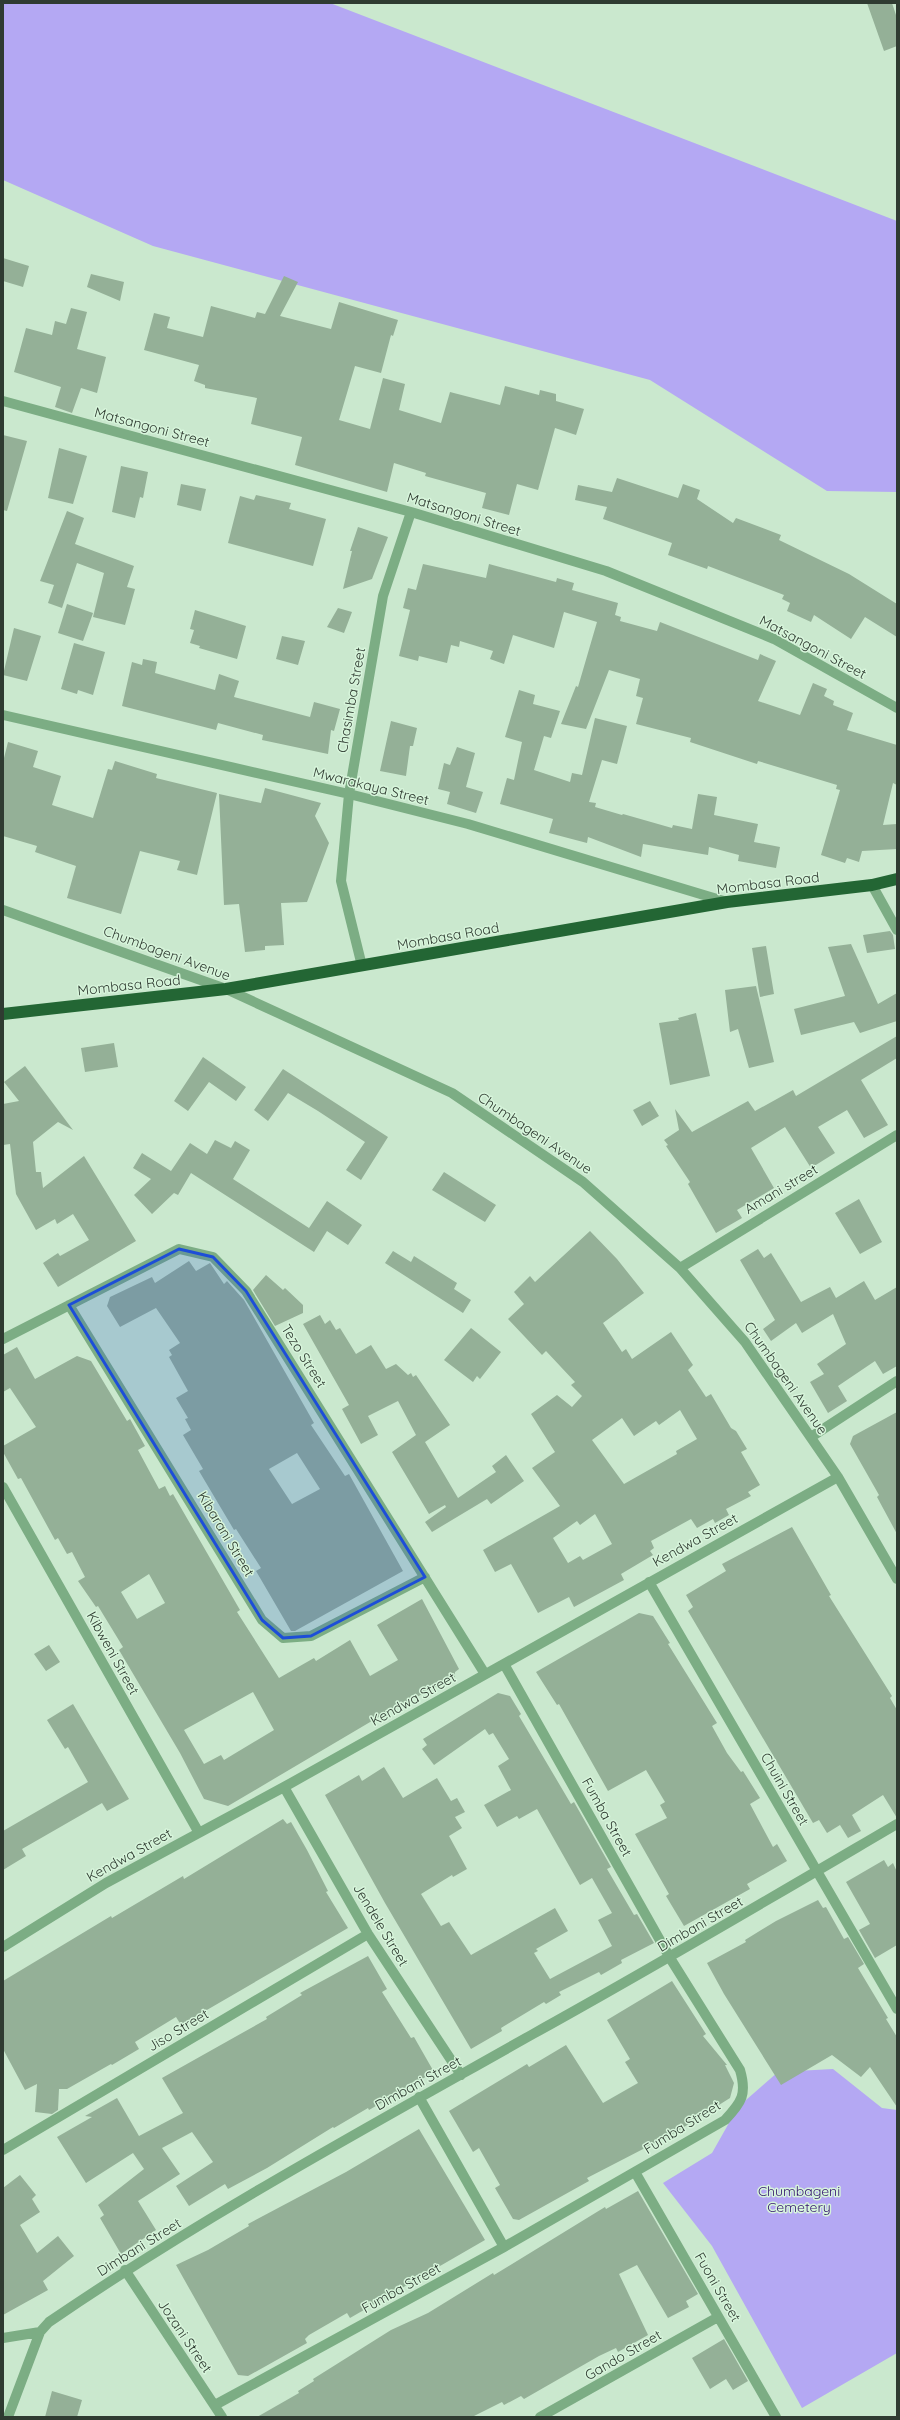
<svg xmlns="http://www.w3.org/2000/svg" width="900" height="2420" font-family="Quicksand,sans-serif">
	<style>
		.green { fill: #b4a8f3 }
		.building { fill: #94b097; fill-rule: evenodd }
		.lines { fill: none; stroke-linecap: round; stroke-linejoin: round }
		.minor { stroke: #7cad84; stroke-width: 10 }
		.highway { stroke: #236634; stroke-width: 12 }
		.marked { fill: #1d4ed8; fill-opacity: 0.2; stroke: #1d4ed8; stroke-width: 3; stroke-linejoin: round }
		.labels { text-anchor: middle; stroke-width: 3; stroke-linejoin: round; paint-order: stroke }
		.street-label { font-size: 14px; fill: #2f3b31; stroke: #d7f5db }
		.park-label { font-size: 14px; fill: #31106d; stroke: #d7f5db }
	</style>
	<rect width="100%" height="100%" fill="#cae8ce"/>
	<path class="green" d="M3 3H330L897 221V492L827 491 650 380 153 246 3 180Z
		M833 2069 882 2108 897 2110V2353L802 2408 712 2246 663 2183 712 2153 738 2107 778 2072Z"/>
	<path class="building" d="M867 3H892L897 18V46L884 51Z
		M3 258 29 266 23 287 3 281Z
		M91 274 124 282 120 301 87 287Z
		M284 276 298 282 280 316 331 329 339 302 398 320 393 336 391 335 381 373 355 366 339 420 370 429 383 378 405 384 399 410 441 423 450 392 500 405 505 386 539 395 540 390 556 394V401L584 409 576 435 555 428 538 490 517 484 509 515 482 508 486 493 425 476 426 473 394 463 387 492 295 465 302 437 251 424 257 398 205 388V385L194 381 199 365 144 350 154 313 170 317 167 328 203 337 211 306 255 318 257 312 265 314Z
		M71 308 87 312 77 349 106 357 97 393 81 388 72 413 55 407 61 387 14 372 26 328 52 335 55 321 66 324Z
		M3 435 27 441 7 511 3 510Z
		M59 448 87 456 73 504 48 498Z
		M121 466 148 472 143 498 140 497 135 518 112 512Z
		M617 478 678 498 683 484 700 490 697 499 733 523 736 518 781 535 779 540 849 574 897 604V637L865 617 851 639 814 615 811 622 787 611 790 603 782 599 784 595 708 566 707 569 668 555 672 543 603 519 607 507 575 500 578 485 612 492Z
		M181 484 206 489 201 511 177 505Z
		M256 495 291 503 289 509 326 519 313 566 228 543 240 496 254 500Z
		M67 511 84 518 75 544 134 566 127 587 135 589 125 625 93 617 104 573 77 563 62 608 48 603 54 585 40 581Z
		M358 527 388 537 372 579 343 589 352 551H350Z
		M423 564 486 578 489 564 556 582 557 578 574 583 572 590 618 603 615 615 621 617 620 621 657 631 660 622 758 660 760 654 776 661 758 701 800 715 813 683 827 689 824 696 834 701 833 705 853 713 847 730 897 745V785L893 783 883 825 897 824V849L862 851 859 862 847 858 845 863 821 855 840 790 836 789 837 785 758 761 757 764 690 742 691 738 636 724 643 698 636 696 640 679 609 670 586 729 561 724 576 686 578 687 597 622 564 612 554 648 513 635 504 664 490 659 493 651 460 641 459 647 451 645 447 663 419 656 418 661 399 656 410 610 403 608 408 588 416 590Z
		M67 604 93 613 83 641 58 633Z
		M338 608 352 612 344 633 327 627Z
		M195 610 246 626 237 659 199 648 200 646 190 643 194 630 190 629Z
		M14 628 41 636 27 681 3 675Z
		M282 636 305 641 298 665 276 659Z
		M74 643 105 652 93 695 78 690 77 694 61 689Z
		M143 659 157 662 155 673 215 690 219 674 239 681 234 697 310 717 314 702 340 709 334 731 331 730 328 754 262 740 263 735 218 723 216 730 122 706 132 662 142 665Z
		M519 690 535 695 533 704 560 711 551 738 544 736 534 770 570 782 572 773 582 775 595 718 627 726 617 764 602 760 589 802 596 803 595 807 622 815 623 814 672 828 673 825 692 829 698 794 717 797 714 815 758 824 754 842 780 847 776 868 738 861 739 855 709 847 708 855 643 844 641 857 588 837 587 843 549 833 553 819 500 804 507 778 514 780 522 742 505 737Z
		M391 721 417 728 413 746H410L406 776 380 771Z
		M8 742 38 751 33 767 61 776 52 805 93 818 108 769 112 770 115 761 157 774 156 778 217 793 197 875 177 870 180 861 140 851 121 914 67 898 76 866 35 852 37 846 3 836V762Z
		M457 747 475 753 466 787 483 792 476 813 447 804 450 792 438 789 444 763 450 765Z
		M265 788 321 803 315 816 329 843 307 902 281 903 284 945 265 946V950L245 952 239 904 224 905 219 794 261 803Z
		M890 931 893 935 895 949 867 953 863 935Z
		M851 944 878 1004 897 993V1021L860 1033 854 1022 801 1035 794 1009 845 996 828 947Z
		M766 946 774 994 760 997 752 948Z
		M756 986 774 1062 749 1068 738 1029 730 1032 725 990Z
		M696 1013 710 1076 670 1085 659 1023 679 1020 678 1018Z
		M897 1036V1058L861 1080 888 1125 864 1138 847 1110 818 1127 835 1153 811 1168 785 1127 751 1148 774 1188 737 1210 742 1218 716 1233 688 1184 690 1182 666 1146 668 1145 664 1140 679 1130 675 1109 692 1132 748 1101 755 1111 793 1090 796 1096Z
		M114 1043 118 1067 85 1072 81 1048Z
		M203 1057 246 1087 236 1101 209 1082 188 1111 174 1101Z
		M25 1066 73 1130 58 1122 33 1142 36 1172H41L43 1188 84 1156 136 1241 58 1287 43 1263 58 1253 60 1256 89 1240 73 1214 57 1224 55 1219 36 1230 16 1194 10 1144 3 1145V1104L19 1101 4 1082Z
		M283 1069 388 1137 361 1180 346 1170 365 1142 318 1111 288 1093 268 1121 254 1110Z
		M650 1101 659 1116 642 1126 633 1110Z
		M215 1140 231 1148 235 1141 250 1150 233 1179 309 1228 327 1201 362 1225 348 1245 327 1231 314 1252 191 1173 178 1195 174 1193 152 1214 134 1195 151 1179 133 1168 142 1153 171 1171 190 1143 207 1154Z
		M444 1172 496 1205 485 1222 432 1190Z
		M859 1199 882 1242 860 1254 835 1213Z
		M590 1231 617 1259 644 1293 603 1323 622 1352 626 1349 632 1359 671 1332 693 1365 688 1370 706 1397 711 1394 731 1428 736 1431 747 1449 741 1452 760 1485 748 1492 751 1496 726 1509 729 1515 715 1523 713 1519 697 1528 691 1519 651 1541 654 1548 650 1551 653 1555 621 1574 624 1580 574 1607 569 1597 538 1613 511 1564 495 1572 483 1550 560 1506 532 1468 555 1452 531 1414 557 1395 572 1407 582 1396 571 1385 575 1382 546 1351 542 1355 508 1319 524 1304 514 1292 530 1276 535 1282ZM680 1410 697 1439 676 1451 677 1454 624 1484 592 1440 622 1418 634 1436 656 1421 659 1425ZM595 1514 612 1544 583 1560 580 1556 568 1563 553 1538 577 1521 580 1525Z
		M758 1249 764 1258 771 1253 801 1302 830 1287 836 1298 864 1281 875 1300 897 1287V1366L883 1374 875 1361 838 1386 847 1401 828 1413 810 1382 824 1374 817 1364 846 1344 833 1314 802 1333 796 1323 771 1341 763 1329 775 1320 740 1260Z
		M393 1251 411 1262 414 1256 457 1283 454 1289 471 1300 463 1313 385 1263Z
		M189 1261 196 1271 210 1263 224 1284 227 1281 244 1300 314 1423 311 1425 345 1476 349 1474 403 1571 295 1631H291L256 1571 261 1568 236 1529 234 1530 199 1471 203 1469 183 1435 191 1430 185 1419 188 1418 176 1398 188 1391 169 1357 172 1355 169 1350 180 1343 156 1308 120 1327 107 1306 110 1297 152 1277 155 1283ZM297 1453 320 1489 292 1504 269 1469Z
		M266 1275 283 1290 285 1288 303 1305V1313L275 1326 253 1290Z
		M320 1315 325 1324 330 1320 336 1330 340 1328 356 1354 371 1345 386 1369 396 1364 408 1375 411 1373 413 1377 416 1375 450 1425 425 1442 458 1498 496 1472 492 1466 506 1455 524 1481 491 1504 487 1499 432 1532 425 1522 446 1507 445 1505 429 1514 392 1452 416 1435 398 1401 368 1416 378 1435 361 1444 342 1409 349 1405 303 1324Z
		M471 1328 501 1352 480 1379 477 1376 473 1382 444 1360Z
		M17 1347 35 1379 77 1356 91 1361 127 1421 130 1419 145 1446 138 1450 159 1489 165 1486 170 1496 173 1494 240 1610 237 1612 279 1678 314 1658 316 1661 350 1640 370 1676 398 1660 377 1625 422 1599 459 1669 455 1672V1677L382 1715 228 1806 204 1799 180 1753 119 1650 123 1647 98 1606 96 1607 78 1581 85 1577 72 1552 67 1554 58 1538 55 1540 21 1478 18 1479 3 1452V1446L36 1427 10 1388 3 1392V1355ZM149 1574 165 1603 137 1619 121 1592ZM253 1692 274 1730 224 1760 221 1755 204 1764 184 1730Z
		M897 1412V1534L877 1497 879 1495 850 1444 853 1436Z
		M792 1527 831 1595 829 1596 892 1696 890 1698 897 1710V1818L883 1795 852 1815 861 1831 848 1838 840 1825 827 1833 819 1820 813 1823 688 1611 693 1607 686 1595 726 1571 722 1564Z
		M639 1613 653 1616 670 1643 668 1644 717 1723 712 1726 727 1753 741 1772 743 1771 760 1798 750 1804 773 1847 777 1844 787 1861 747 1884 750 1889 684 1926 666 1896 669 1894 635 1834 667 1818 660 1805 665 1802 646 1770 608 1791 559 1704 557 1705 536 1672Z
		M49 1645 60 1662 46 1671 34 1654Z
		M498 1693 510 1696 521 1714 519 1716 571 1804 574 1802 611 1867 607 1869 634 1915 637 1914 654 1943 621 1960 622 1963 601 1975 599 1972 559 1992 561 1995 546 2004 544 2002 501 2028 502 2031 471 2049 385 1903 325 1795 359 1775 362 1781 384 1767 403 1798 437 1778 451 1801 457 1798 465 1812 455 1817 462 1828 449 1836 467 1869 453 1877 452 1875 421 1894 441 1926 449 1922 471 1955 555 1908 568 1931 536 1949 538 1951 534 1953 550 1979 612 1946 598 1920 612 1913 592 1878 580 1885 537 1809 519 1819 517 1816 497 1827 484 1805 511 1790 498 1766 509 1759 493 1733 489 1735 485 1729 434 1765 422 1749 427 1745 423 1739Z
		M73 1704 129 1799 107 1811 102 1803 22 1849 26 1856 3 1870V1831L88 1782 68 1747 65 1749 47 1720Z
		M283 1819 287 1824 291 1822 307 1850 328 1891 326 1892 348 1928 181 2025 176 2017 135 2042 139 2049 112 2065 111 2064 67 2089H59L58 2110 52 2114 35 2112 37 2084 25 2090 3 2049V1981L111 1916 112 1918 183 1876 184 1879Z
		M884 1860 888 1867 893 1863 897 1872V1945L875 1958 859 1930 870 1924 846 1882Z
		M818 1900 823 1908 826 1907 844 1939 848 1937 864 1964 858 1968 888 2018 886 2019 897 2037V2107L870 2067 861 2077 832 2055 781 2085 724 1994 707 1963 746 1942 745 1940 776 1921Z
		M368 1956 387 1989 382 1992 411 2038 414 2037 434 2072 369 2110 368 2108 334 2128 333 2127 267 2168 228 2189 225 2184 189 2206 176 2186 213 2162 192 2132 162 2148 180 2174 138 2201 156 2230 121 2254 100 2218 104 2215 98 2205 144 2169 133 2153 86 2183 57 2137 92 2117 85 2116 117 2098 139 2136 183 2113 162 2078 267 2019 266 2017 302 1995 300 1993Z
		M672 1981 706 2034 703 2036 727 2065H725L734 2083 730 2098 676 2132 587 2178 589 2181 519 2220 513 2219 495 2188 500 2185 479 2148 473 2152 449 2111 527 2064 529 2067 566 2045 603 2103 638 2083 625 2062 630 2059 607 2020Z
		M419 2129 485 2240 350 2318 347 2313 309 2335 305 2339 307 2343 248 2376 238 2375 176 2265 208 2250 249 2226 248 2224 346 2172Z
		M20 2175 36 2195 32 2199 40 2212 20 2225 37 2253 58 2236 74 2256 43 2281 48 2290 3 2315V2188Z
		M638 2191 698 2294 686 2301 689 2307 668 2318 637 2265 619 2274 648 2335 618 2352 616 2348 599 2356 524 2399 521 2396 504 2405 502 2402 472 2417H257L299 2393 298 2391 314 2381 313 2379 391 2330 428 2313 493 2273 494 2275 605 2207 606 2209Z
		M724 2339 748 2381 733 2390 726 2379 710 2389 692 2358Z
		M52 2391 82 2400 77 2417H45Z"/>
	<g class="lines">
		<path class="minor" d="M3 401 411 512 606 571 774 639 897 708
			M3 715 349 794 468 824 727 902
			M872 885 897 930
			M3 910 226 989 452 1093 583 1182 680 1268 745 1342 838 1477 897 1579
			M362 966 341 881 349 794 383 596 411 512
			M680 1268 897 1135
			M69 1305 262 1620 283 1638 311 1636 425 1577
			M3 1339 179 1249 213 1257 246 1291 485 1674
			M811 1437 897 1381
			M3 1487 199 1833
			M649 1582 897 2009
			M284 1787 368 1934 461 2075
			M3 1947 106 1883 284 1787 838 1477
			M419 2097 504 2247
			M3 2150 368 1934
			M635 2172 776 2417
			M125 2270 222 2417
			M3 2338 40 2332
			M215 2405 504 2247 725 2120C742 2102 747 2094 740 2070L670 1958 504 1664
			M8 2417 40 2332 49 2322C204 2216 370 2126 533 2034 656 1966 776 1895 897 1824
			M540 2417 718 2317"/>
		<path class="highway" d="M3 1014 226 989 727 902 872 885 897 879"/>
	</g>
	<path class="marked" d="M179 1249 213 1257 246 1291 425 1577 311 1636 283 1638 262 1620 69 1305Z"/>
	<g class="labels">
		<g class="street-label">
			<text transform="translate(152 427) rotate(15)" y="5">Matsangoni Street</text>
			<text transform="translate(464 514) rotate(17)" y="5">Matsangoni Street</text>
			<text transform="translate(813 647) rotate(28)" y="5">Matsangoni Street</text>
			<text transform="translate(351 700) rotate(-80)" y="5">Chasimba Street</text>
			<text transform="translate(371 786) rotate(14)" y="5">Mwarakaya Street</text>
			<text transform="translate(768 883) rotate(-7)" y="5">Mombasa Road</text>
			<text transform="translate(448 936) rotate(-10)" y="5">Mombasa Road</text>
			<text transform="translate(167 953) rotate(20)" y="5">Chumbageni Avenue</text>
			<text transform="translate(129 985) rotate(-6)" y="5">Mombasa Road</text>
			<text transform="translate(535 1133) rotate(34)" y="5">Chumbageni Avenue</text>
			<text transform="translate(781 1189) rotate(-31)" y="5">Amani street</text>
			<text transform="translate(304 1356) rotate(58)" y="5">Tezo Street</text>
			<text transform="translate(786 1378) rotate(55)" y="5">Chumbageni Avenue</text>
			<text transform="translate(226 1534) rotate(59)" y="5">Kibarani Street</text>
			<text transform="translate(695 1540) rotate(-29)" y="5">Kendwa Street</text>
			<text transform="translate(113 1653) rotate(61)" y="5">Kibweni Street</text>
			<text transform="translate(413 1699) rotate(-29)" y="5">Kendwa Street</text>
			<text transform="translate(785 1789) rotate(60)" y="5">Chuini Street</text>
			<text transform="translate(607 1817) rotate(61)" y="5">Fumba Street</text>
			<text transform="translate(129 1855) rotate(-29)" y="5">Kendwa Street</text>
			<text transform="translate(700 1924) rotate(-30)" y="5">Dimbani Street</text>
			<text transform="translate(381 1925) rotate(59)" y="5">Jendele Street</text>
			<text transform="translate(178 2030) rotate(-31)" y="5">Jiso Street</text>
			<text transform="translate(418 2083) rotate(-29)" y="5">Dimbani Street</text>
			<text transform="translate(682 2127) rotate(-32)" y="5">Fumba Street</text>
			<text transform="translate(139 2247) rotate(-32)" y="5">Dimbani Street</text>
			<text transform="translate(718 2287) rotate(60)" y="5">Fuoni Street</text>
			<text transform="translate(401 2288) rotate(-29)" y="5">Fumba Street</text>
			<text transform="translate(185 2336) rotate(56)" y="5">Jozani Street</text>
			<text transform="translate(623 2355) rotate(-30)" y="5">Gando Street</text>
		</g>
		<g class="park-label">
			<text x="799" y="2196">Chumbageni<tspan x="799" dy="16">Cemetery</tspan></text>
		</g>
	</g>
	<rect width="900" height="2420" fill="none" stroke="#2f3b31" stroke-width="8"/>
</svg>
